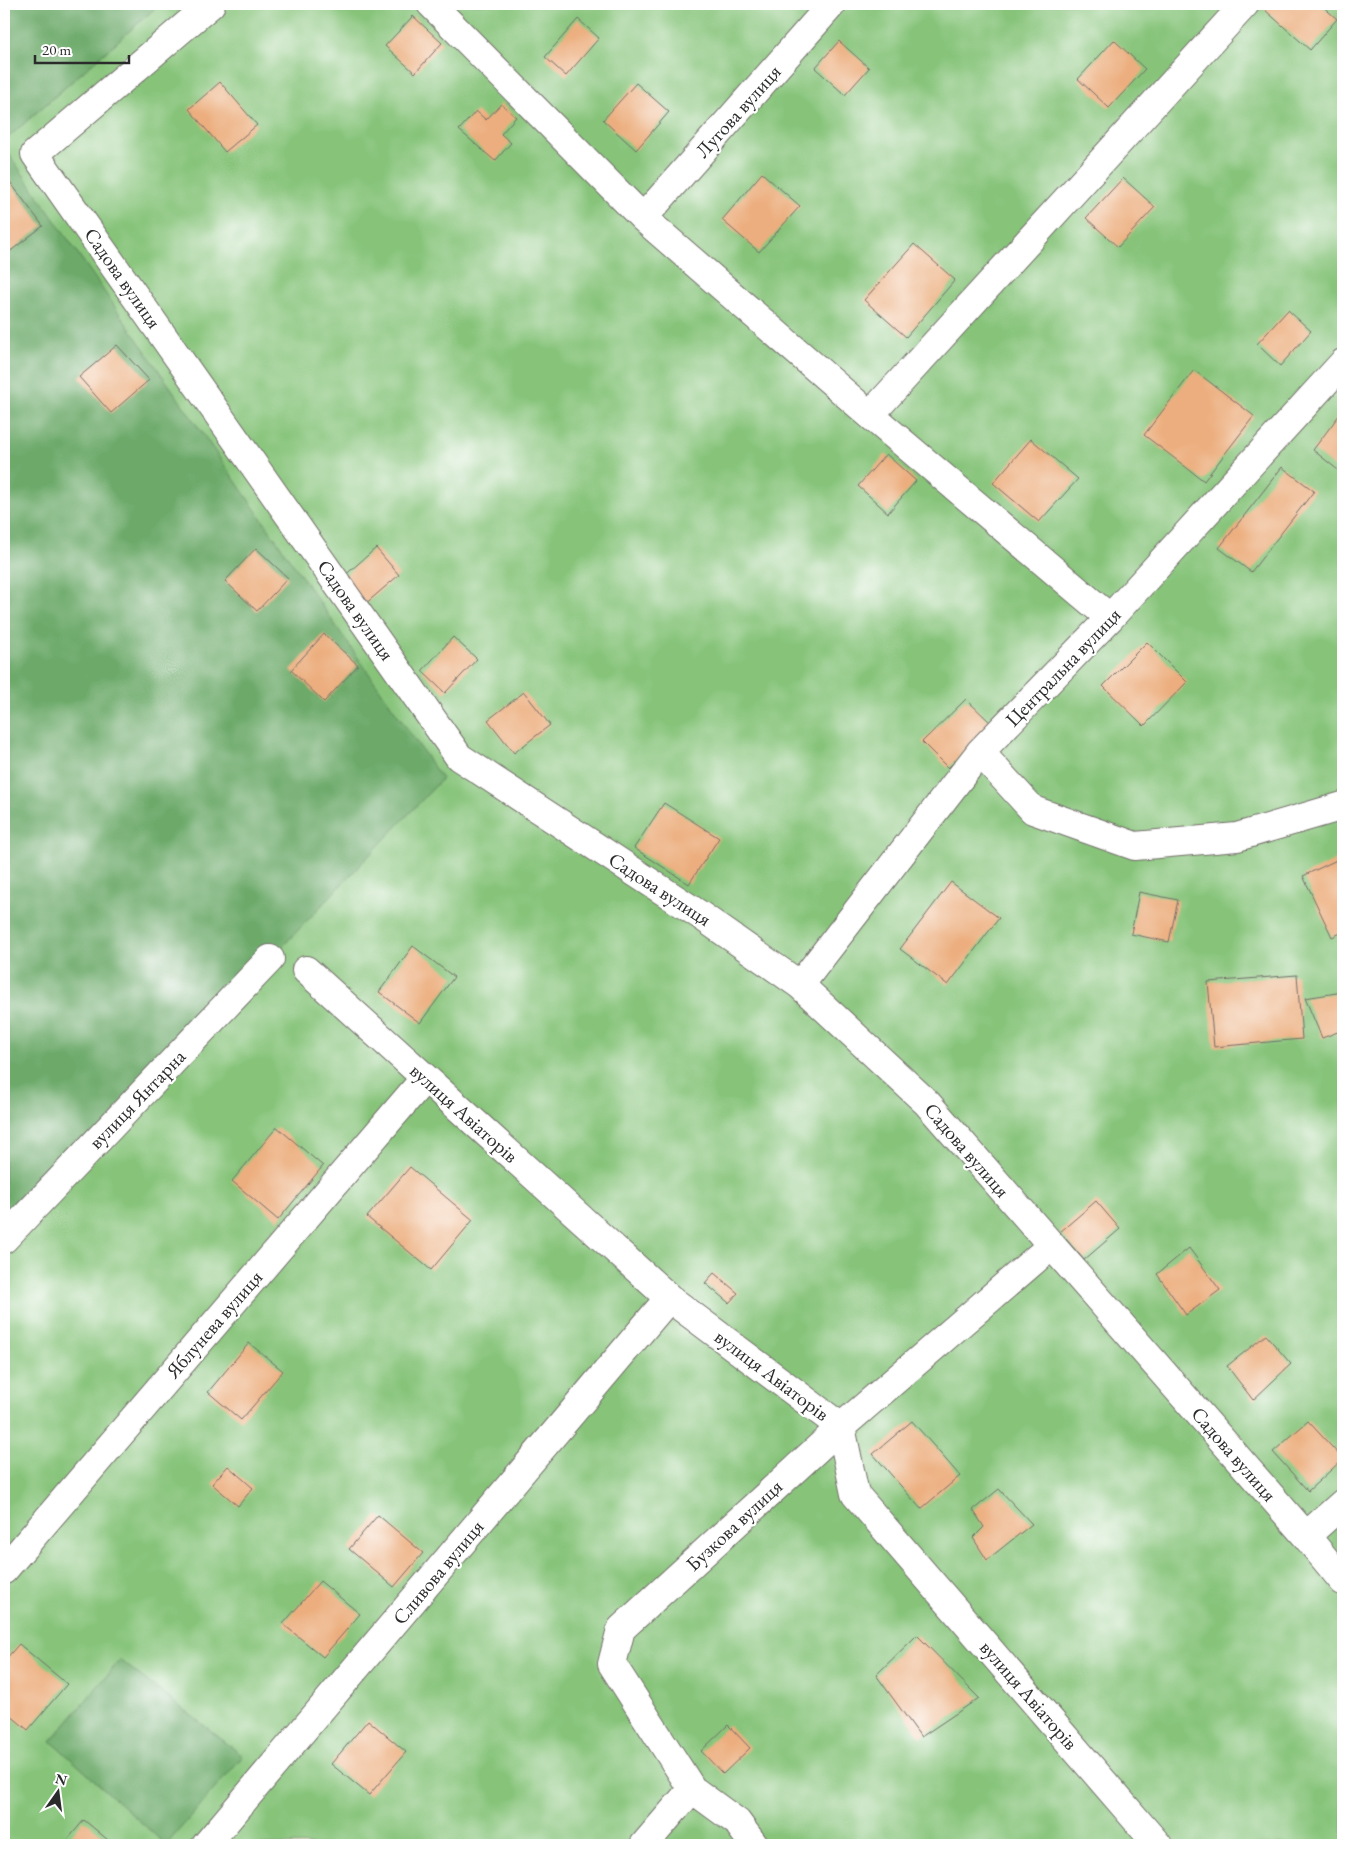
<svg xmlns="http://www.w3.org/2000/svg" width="1347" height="1849" font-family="'EB Garamond',serif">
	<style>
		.green { fill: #87c47a; stroke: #597852 }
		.forest { fill: #6daa6a; stroke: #4c6a4a }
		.building { fill: #ecae7e }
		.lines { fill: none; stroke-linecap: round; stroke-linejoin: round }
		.minor-casing { stroke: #736e69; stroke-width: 30 }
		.minor { stroke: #fff; stroke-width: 28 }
		.labels { text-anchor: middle; stroke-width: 4.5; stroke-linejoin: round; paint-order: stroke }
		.street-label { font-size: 20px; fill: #2b2b2b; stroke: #fff }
	</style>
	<rect width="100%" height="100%" fill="#fff"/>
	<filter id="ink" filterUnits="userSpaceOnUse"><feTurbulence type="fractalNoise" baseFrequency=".02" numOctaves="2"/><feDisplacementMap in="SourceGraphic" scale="10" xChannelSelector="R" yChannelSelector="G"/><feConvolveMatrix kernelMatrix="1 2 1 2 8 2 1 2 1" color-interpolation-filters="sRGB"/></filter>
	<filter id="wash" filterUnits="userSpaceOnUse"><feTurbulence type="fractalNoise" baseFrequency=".0096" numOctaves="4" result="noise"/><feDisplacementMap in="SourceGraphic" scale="20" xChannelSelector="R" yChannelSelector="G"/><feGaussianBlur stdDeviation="1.12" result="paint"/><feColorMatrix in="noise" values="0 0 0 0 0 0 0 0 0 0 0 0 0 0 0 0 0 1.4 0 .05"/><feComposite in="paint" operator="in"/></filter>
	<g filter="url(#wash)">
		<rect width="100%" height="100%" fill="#f8ebdb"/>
		<path class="green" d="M160 4H1343V1845H4V141Z"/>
		<path class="forest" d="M4 4H160L4 141Z
			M4 147 442 779 4 1239Z
			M120 1660 243 1756 166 1845 51 1741Z"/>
		<g id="blocks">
			<path class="building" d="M1271 4H1320L1337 19 1310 50 1265 10Z
				M413 16 442 43 415 73 385 46Z
				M578 19 599 38 566 76 545 57Z
				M1114 40 1145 69 1109 108 1078 79Z
				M839 41 869 68 845 95 815 68Z
				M220 82 257 125 225 152 189 109Z
				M636 83 669 112 636 150 603 120Z
				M501 104 516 117 501 134 511 143 495 161 459 130 476 111 486 120Z
				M762 173 800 206 759 252 722 220Z
				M1123 178 1155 207 1118 247 1086 218Z
				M10 182 43 226 4 256V187Z
				M914 244 955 280 906 337 864 300Z
				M1288 310 1311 331 1280 366 1257 344Z
				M117 345 149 380 111 413 79 377Z
				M1194 370 1254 416 1204 481 1144 435Z
				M1343 410V474L1313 450Z
				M1031 439 1078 479 1039 522 993 483Z
				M886 454 916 481 888 513 858 486Z
				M1282 467 1314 491 1251 572 1219 548Z
				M256 548 288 578 257 611 225 581Z
				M376 548 399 575 364 605 342 578Z
				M324 634 358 665 324 702 291 670Z
				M453 637 477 659 445 693 422 671Z
				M1147 642 1187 682 1144 726 1103 686Z
				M524 692 550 725 514 753 488 720Z
				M966 699 992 724 948 768 922 742Z
				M664 803 719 838 689 884 634 848Z
				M1343 857V932L1332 937 1303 876Z
				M951 882 999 918 948 985 900 949Z
				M1139 892 1178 900 1169 942 1131 934Z
				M413 946 454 977 420 1023 379 992Z
				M1297 975 1302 1039 1214 1047 1208 982Z
				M1343 992V1030L1322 1038 1305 998Z
				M277 1127 323 1166 278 1220 232 1181Z
				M410 1167 473 1220 431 1270 367 1217Z
				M1096 1201 1120 1229 1084 1260 1060 1232Z
				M1189 1248 1220 1290 1186 1315 1157 1274Z
				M714 1273 738 1293 729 1303 705 1283Z
				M1266 1335 1291 1364 1253 1400 1227 1366Z
				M249 1343 283 1371 241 1420 208 1392Z
				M912 1421 960 1476 921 1509 873 1454Z
				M1308 1421 1343 1459 1308 1491 1273 1452Z
				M228 1466 253 1488 238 1506 212 1484Z
				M999 1489 1032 1524 987 1560 973 1538 984 1527 973 1510Z
				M378 1515 423 1553 394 1587 349 1549Z
				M320 1581 360 1614 323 1657 283 1624Z
				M917 1635 979 1698 921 1737 876 1675Z
				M19 1644 67 1684 28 1730 4 1710V1661Z
				M368 1720 406 1752 369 1795 331 1764Z
				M728 1725 750 1748 723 1774 701 1751Z
				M84 1820 114 1845H63Z"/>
		</g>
	</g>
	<g filter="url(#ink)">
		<use href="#blocks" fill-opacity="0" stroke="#736e69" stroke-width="1"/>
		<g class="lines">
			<defs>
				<path id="minor" d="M211 4 35 154 459 757 700 915 800 985 927 1103 1306 1536 1343 1581
					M431 4 643 218 870 415 1110 618
					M643 218 832 4
					M870 415 1245 4
					M980 752 1033 810 1135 846 1237 837 1343 806
					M306 970 669 1298 841 1427 855 1494 1158 1845
					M800 985 980 752 1110 618 1343 363
					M4 1239 270 959
					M1306 1536 1343 1503
					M4 1570 425 1078
					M206 1845 669 1298
					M644 1845 692 1789
					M754 1845 737 1822 692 1789 612 1664 621 1629 841 1427 1051 1246"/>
			</defs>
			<use href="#minor" class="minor-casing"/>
			<use href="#minor" class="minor"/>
		</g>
	</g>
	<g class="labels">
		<g class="street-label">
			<text transform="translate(738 111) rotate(-48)" y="7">Лугова вулиця</text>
			<text transform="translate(123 278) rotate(55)" y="7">Садова вулиця</text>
			<text transform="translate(356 610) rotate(55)" y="7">Садова вулиця</text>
			<text transform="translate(1063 667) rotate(-46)" y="7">Центральна вулиця</text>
			<text transform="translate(660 889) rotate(33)" y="7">Садова вулиця</text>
			<text transform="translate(137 1099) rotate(-46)" y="7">вулиця Янтарна</text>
			<text transform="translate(464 1113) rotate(42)" y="7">вулиця Авіаторів</text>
			<text transform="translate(967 1150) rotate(49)" y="7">Садова вулиця</text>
			<text transform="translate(214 1324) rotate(-49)" y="7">Яблунева вулиця</text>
			<text transform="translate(772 1375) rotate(37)" y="7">вулиця Авіаторів</text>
			<text transform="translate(1234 1454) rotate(49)" y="7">Садова вулиця</text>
			<text transform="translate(734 1525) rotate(-43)" y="7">Бузкова вулиця</text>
			<text transform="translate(438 1572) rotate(-50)" y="7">Сливова вулиця</text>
			<text transform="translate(1029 1695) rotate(49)" y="7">вулиця Авіаторів</text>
		</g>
	</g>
	<rect width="1347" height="1849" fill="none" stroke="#fff" stroke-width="20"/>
	<g transform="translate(58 1792) rotate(14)" stroke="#ffffff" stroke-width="4" paint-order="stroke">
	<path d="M0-4L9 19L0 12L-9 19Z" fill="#2b2b2b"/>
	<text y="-8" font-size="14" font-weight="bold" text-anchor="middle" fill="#2b2b2b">N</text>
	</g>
	<path d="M35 55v8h94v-8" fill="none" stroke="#2b2b2b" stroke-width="2.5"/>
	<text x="42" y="55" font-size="15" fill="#2b2b2b" stroke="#ffffff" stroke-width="4" paint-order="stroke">20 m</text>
</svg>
